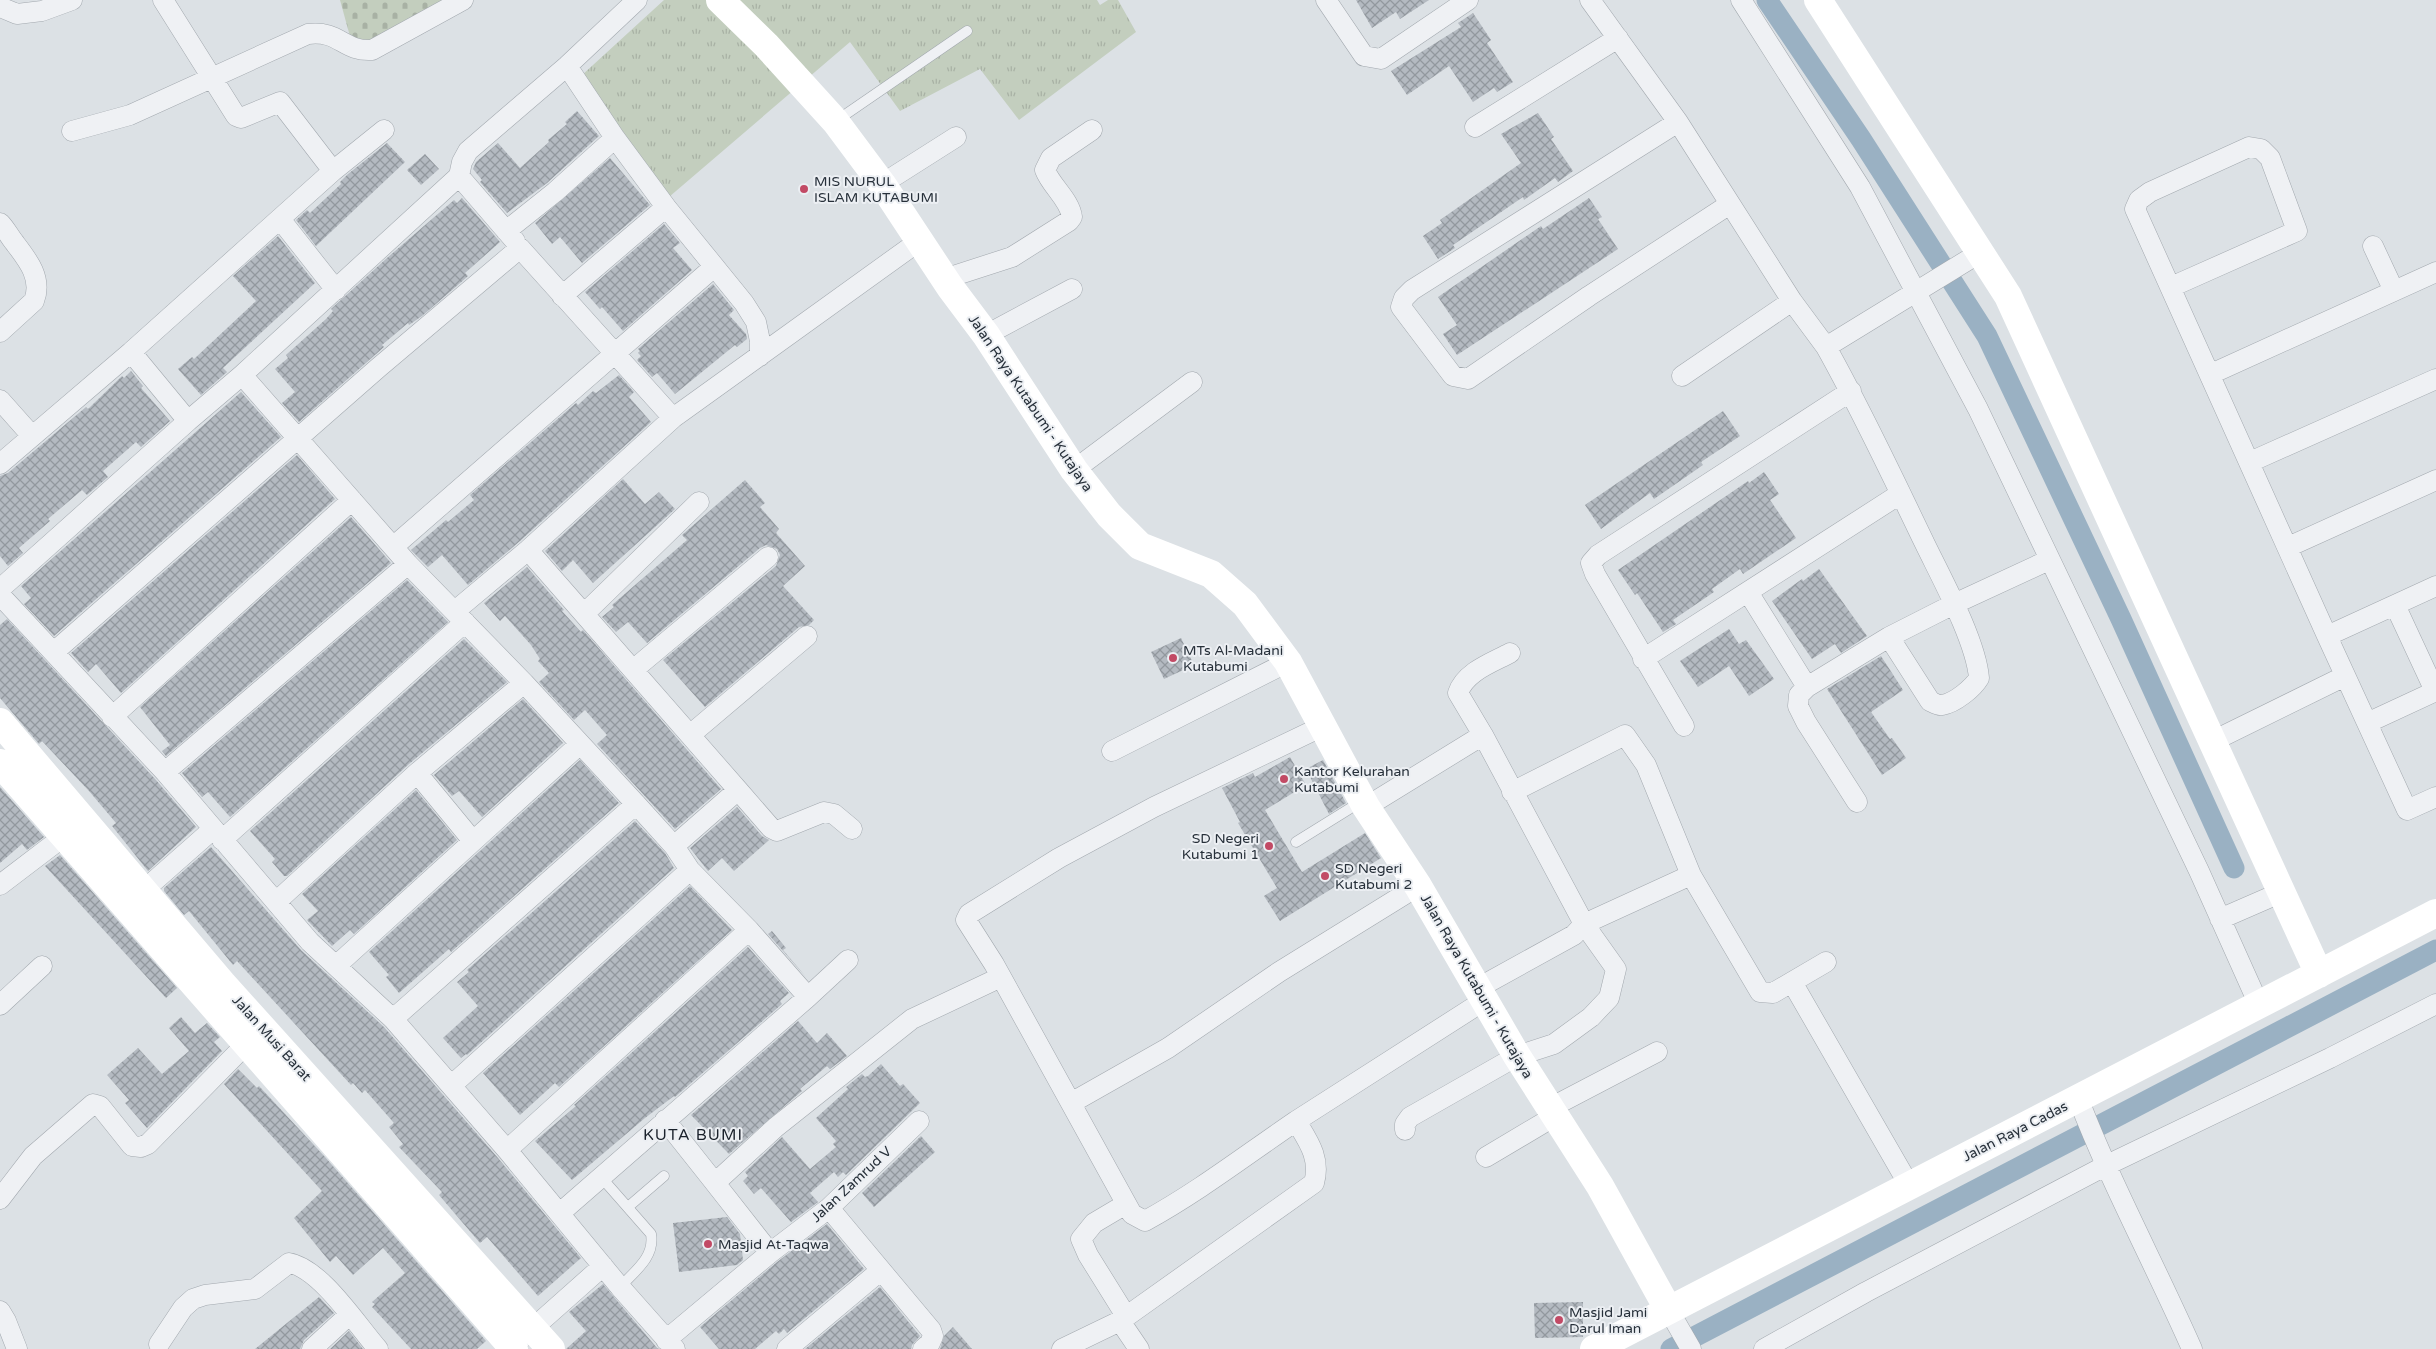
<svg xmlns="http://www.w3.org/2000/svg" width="2436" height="1349" font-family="'Varela Round',sans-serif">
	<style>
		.grass { fill: url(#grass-tufts) }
		.cemetery { fill: url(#cemetery-stones) }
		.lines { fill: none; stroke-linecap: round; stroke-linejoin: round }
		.canal { stroke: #9ab1c3; stroke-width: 21 }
		.building { fill: url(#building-cross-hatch) }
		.lane-casing { stroke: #a2a8ae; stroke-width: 11 }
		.street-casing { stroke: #a2a8ae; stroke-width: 21 }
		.lane { stroke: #eff1f4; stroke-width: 10 }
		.street { stroke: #eff1f4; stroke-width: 20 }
		.secondary { stroke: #fff; stroke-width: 28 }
		.poi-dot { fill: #c24a65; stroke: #eceff3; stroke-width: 2 }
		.labels { text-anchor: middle; stroke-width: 4; stroke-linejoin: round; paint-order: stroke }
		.poi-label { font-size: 14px; fill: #27303a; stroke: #eceff3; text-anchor: start }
		.street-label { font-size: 14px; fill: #27303a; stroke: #eceff3 }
		.quarter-label { font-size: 16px; letter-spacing: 1px; fill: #1a212b; stroke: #eceff3 }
	</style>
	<defs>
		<pattern id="grass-tufts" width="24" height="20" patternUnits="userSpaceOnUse" patternTransform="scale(1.25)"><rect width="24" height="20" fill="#c3cebe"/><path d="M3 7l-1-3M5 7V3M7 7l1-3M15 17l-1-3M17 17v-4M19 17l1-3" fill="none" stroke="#a8b1a4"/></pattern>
		<pattern id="cemetery-stones" width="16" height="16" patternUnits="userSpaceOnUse" patternTransform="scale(1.25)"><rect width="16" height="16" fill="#c3cebe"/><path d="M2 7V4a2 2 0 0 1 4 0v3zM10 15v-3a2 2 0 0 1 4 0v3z" fill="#a8b1a4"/></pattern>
		<pattern id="building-cross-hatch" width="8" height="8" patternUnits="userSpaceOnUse" patternTransform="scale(1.25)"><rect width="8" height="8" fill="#b4bac1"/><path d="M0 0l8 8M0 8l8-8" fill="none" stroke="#92989e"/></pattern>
	</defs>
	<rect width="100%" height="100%" fill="#dce1e5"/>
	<path class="grass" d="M664 0H1097L1100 5 1108 0H1118L1136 32 1019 120 980 69 900 111 850 42 669 197 581 76Z"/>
	<path class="cemetery" d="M340 0H452L354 51Z"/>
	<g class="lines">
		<path class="canal" d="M1767 0 1861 139 1987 336 2121 619 2234 868
			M1671 1349 2436 950"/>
	</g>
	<path class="building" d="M1356 0H1429L1400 19 1396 12 1372 28Z
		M1473 13 1491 40 1487 43 1513 82 1497 92 1494 88 1473 102 1449 66 1407 95 1391 71 1461 27 1458 23Z
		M577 111 599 136 547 183 507 213 480 182 482 180 473 169 476 162 498 143 520 168 549 142 548 140 567 124 565 122Z
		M1538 113 1554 137 1551 139 1573 171 1558 182 1555 178 1524 200 1523 197 1453 245 1455 248 1438 259 1423 236 1442 223 1440 220 1521 163 1501 134Z
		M387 143 405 162 316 246 296 220 307 210 310 213 341 184 340 182 348 174Z
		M425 154 439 169 421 185 407 170Z
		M610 158 650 205 582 263 560 237 552 244 535 223Z
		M462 198 500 242 465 273 468 276 459 284 422 316 409 325 408 323 382 345 384 347 299 422 282 403 295 392 275 369 288 358 286 355 326 319 333 311 331 309 387 258 454 200 457 203Z
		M1589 198 1602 217 1598 219 1618 249 1457 355 1443 334 1457 325 1438 297 1541 226 1543 229Z
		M664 224 680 243 673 248 692 270 623 331 602 307 600 309 585 292Z
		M278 236 315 283 223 368 227 372 201 395 178 369 192 357 194 359 256 301 233 276Z
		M713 284 734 310 729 315 746 334 747 339 737 347 735 345 675 394 657 373 652 377 637 360 641 356 638 353 640 351 638 349Z
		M131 371 143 386 141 388 170 421 141 447 136 442 103 471 108 477 87 495 82 490 48 519 50 521 19 548 23 553 8 566 0 556V476L8 473 86 407 88 409 122 376 124 378Z
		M619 375 634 392 629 397 651 422 520 541 468 585 442 555 428 567 411 550 446 520 448 522 474 500 470 495 576 403 578 405 593 391 596 393Z
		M241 392 281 437 54 636 24 604 31 598 21 586Z
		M1723 411 1740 436 1701 462 1703 465 1654 499 1650 493 1601 529 1585 505Z
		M297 455 335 499 121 693 96 664 88 672 71 653Z
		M1764 472 1779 494 1770 500 1796 538 1743 574 1740 569 1712 589 1714 592 1673 620 1676 624 1663 632 1637 593 1635 595 1618 570 1748 481 1749 483Z
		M623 479 645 504 659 492 675 509 593 583 573 560 562 571 545 551Z
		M745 480 765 503 760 507 779 529 776 533 805 566 783 586 814 620 809 625 799 627 705 707 663 660 776 566 780 555 777 549 766 545 760 548 647 643 628 622 616 632 602 617 614 607 612 605 687 540 682 535Z
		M351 517 391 563 166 756 162 751 170 745 140 707Z
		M527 567 564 610 562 611 581 632 583 630 721 789 675 829 597 744 607 735 585 710 574 720 539 682 549 673 538 661 540 659 531 645 505 616 500 621 484 603Z
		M1819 569 1867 636 1841 653 1835 644 1812 659 1772 601 1802 579 1803 581Z
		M407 580 448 622 230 817 208 792 202 797 182 773Z
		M7 619 156 780 196 827 148 871 112 826 116 823 89 791 42 741 39 744 0 698V625Z
		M1729 629 1739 644 1746 640 1774 679 1749 696 1729 666 1698 687 1680 661Z
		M1181 638 1194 665 1164 679 1151 652Z
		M464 639 507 682 409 764 287 876H284L272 862 275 859 250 831Z
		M1881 656 1903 690 1871 712 1890 739 1892 738 1906 758 1882 775 1827 689Z
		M523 699 563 743 482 817 459 791 452 796 434 775Z
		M1290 757 1306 785 1265 810 1302 872 1365 833 1381 858 1280 921 1264 896 1277 888 1238 823 1240 822 1222 788 1253 773 1255 777Z
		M580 760 619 803 451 952 449 949 399 993 386 977 389 975 369 952Z
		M1323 760 1346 803 1329 814 1306 769Z
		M0 787 44 837 27 850 22 844 0 863Z
		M416 790 457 840 354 934 350 930 332 946 307 920 318 911 302 894Z
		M737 807 762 836 769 840 734 871 722 858 708 871 690 848Z
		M635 821 665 853 674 868 467 1055 466 1054 461 1058 443 1038 478 1006 457 982 469 972 467 970Z
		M211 847 301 950 384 1027 498 1158 581 1258 538 1296 487 1237 480 1243 439 1195 442 1192 399 1147 403 1144 389 1127 394 1123 365 1090 362 1093 353 1083 351 1085 237 961 233 965 189 911 184 915 164 891V888Z
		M60 855 177 988 166 998 45 866Z
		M690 886 732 930 559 1087 555 1083 520 1115 483 1073Z
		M772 931 786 948 783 950 806 977 768 934Z
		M748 947 789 993 780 1001 782 1004 675 1097 674 1096 645 1118 572 1180 535 1141 576 1106 574 1105Z
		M181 1017 195 1033 207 1023 220 1037 214 1042 222 1051 147 1128 125 1103 129 1100 107 1075 138 1048 162 1074 189 1051 169 1028Z
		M798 1021 817 1043 827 1033 847 1056 830 1069 827 1066 800 1089 802 1091 729 1154 691 1115Z
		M881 1064 900 1086 903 1084 920 1103 846 1175 843 1172 838 1177 834 1172 810 1193 818 1202 791 1222 761 1188 754 1194 743 1181 748 1176 745 1172 782 1137 810 1169 836 1147 833 1144 836 1141 816 1118 848 1089 846 1087 862 1074 865 1077 868 1076Z
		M238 1069 257 1088 259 1086 325 1157 486 1341 477 1349H411L372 1307 375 1304 372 1302 405 1273 383 1248 353 1275 336 1256 330 1262 294 1218 322 1191 224 1084Z
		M921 1136 935 1152 874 1207 862 1193Z
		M727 1217 740 1234 743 1260 737 1265 679 1272 673 1223Z
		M827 1224 864 1269 787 1333 784 1329 779 1334 776 1331 755 1349H719L700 1327 777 1262Z
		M603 1284 657 1348 659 1349H566L586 1331 569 1312Z
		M880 1287 920 1336 912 1345 911 1349H805Z
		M319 1297 334 1313 304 1340 300 1349H255Z
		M1583 1302V1337L1535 1338 1534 1303Z
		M953 1327 972 1349H940L944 1336Z
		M349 1331 363 1349H330Z"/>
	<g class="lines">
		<defs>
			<path id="lane" d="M836 121 967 31
				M1296 842 1362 801
				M601 1177 651 1234C655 1257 635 1271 620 1287
				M628 1207 664 1176"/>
			<path id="street" d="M163 0 236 116 241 118 280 102 333 171
				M1326 0 1364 56 1381 59 1468 0
				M1590 0 1678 122 1792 301 1826 347 1981 252
				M1741 0 1860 187 1978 409 2199 871 2259 1005
				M0 7 17 14 42 11 72 0
				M567 66 615 138 666 207 744 303 756 322 760 341V356
				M1678 122 1412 290 1404 298 1401 307 1453 376 1468 379 1589 296 1730 204
				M1475 127 1618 38
				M72 131 130 115 308 34C340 30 343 52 372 50L463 0
				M459 176 515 241
				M882 184 956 137
				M280 219 336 290
				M0 223C6 229 9 236 14 242 27 259 43 278 34 301L0 332
				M506 231 555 192 615 138
				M2373 246 2394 291
				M944 279 1012 257 1069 221 1072 217C1070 200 1051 186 1045 170L1051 158 1092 130
				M2171 287 2297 231 2270 158 2261 149 2249 147 2150 192 2139 200 2135 209 2327 636 2407 810 2436 797
				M562 296 666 207
				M986 335 1072 289
				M1826 347C1862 411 1893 478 1925 544 1942 579 1976 641 1979 678 1973 688 1955 703 1942 705 1938 706 1934 703 1930 701L1889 637
				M131 352 188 421
				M2211 374 2436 272
				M242 375 408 564 524 683 636 804 674 846 690 870 749 930 808 997
				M1682 376 1792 301
				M0 400 32 436
				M2250 462 2436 379
				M0 464 131 352 333 171 384 130
				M1074 470 1192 382
				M393 547 714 267
				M2288 547 2436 480
				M528 550 738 790
				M0 589 188 421 242 375 459 176 462 162 468 151 567 66 637 0
				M1748 592 1807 687
				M0 595 165 772 310 942 393 1019 507 1150 620 1287 675 1349
				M2395 605 2435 691
				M455 611 528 550 673 418 919 241
				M584 614 699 502
				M2327 636 2436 586
				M54 652 378 368 520 248 673 418
				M1643 659 1900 494
				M633 670 768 557
				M112 717 352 500
				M2367 723 2436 691
				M1684 726 1595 574 1591 563 1598 555 1851 391
				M690 735 807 636
				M1483 735 1458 693C1465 672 1491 663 1510 653
				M2213 741 2345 676
				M1112 751 1288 662
				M165 772 408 564
				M417 773 473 841
				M1512 792 1625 735 1646 765 1691 875 1760 992 1773 993 1826 962
				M1857 802 1806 722 1798 706 1799 695 1807 687 1889 637 1954 604 2049 560
				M1366 807 1483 735 1584 924 1574 935 1478 988
				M222 840 465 622
				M674 846 738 790 771 828 777 831 824 812 834 814 852 829
				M0 885 63 837
				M144 890 212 830
				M276 902 417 773 524 683
				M2220 919 2282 892
				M337 965 580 744
				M1792 982 1909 1185
				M0 1005 42 966
				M393 1019 636 804
				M452 1085 690 870
				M2078 1098C2111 1184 2155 1265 2192 1349
				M1071 1103 1168 1048 1279 972 1418 886
				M1550 1108 1657 1052
				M665 1120 715 1183
				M1296 1121C1246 1155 1198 1192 1145 1221L1132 1214 994 964 966 920 969 914 1059 858 1154 807 1323 726
				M1405 1130V1124L1410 1117 1517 1056 1554 1044 1591 1017 1609 998 1616 969 1584 924 1691 875
				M507 1150 749 930
				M1486 1157 1555 1116
				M0 1199 33 1156 93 1104 100 1106 132 1146 141 1147 148 1144 256 1034
				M1126 1204 1094 1223 1081 1239 1088 1255 1126 1316
				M829 1208 931 1330 933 1336 930 1343 923 1349
				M560 1213 808 997 848 960
				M770 1253 715 1183 776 1127 912 1019 1001 977
				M1668 1309 1691 1349
				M0 1311 6 1321 17 1349
				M1120 1321 1139 1349
				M522 1338 603 1266
				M666 1340 770 1253 829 1208 919 1121
				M159 1344 183 1308 193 1299 205 1295 255 1289 289 1263C320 1268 357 1325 378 1349
				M312 1349 349 1315
				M787 1349 880 1271
				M1062 1349 1120 1321 1314 1183C1321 1158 1308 1141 1296 1121L1485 1000
				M1764 1349 1866 1292 2105 1166 2330 1058 2436 1004"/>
		</defs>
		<use href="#lane" class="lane-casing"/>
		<use href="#street" class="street-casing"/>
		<use href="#lane" class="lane"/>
		<use href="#street" class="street"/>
		<path class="secondary" d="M720 0 766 45 835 121 882 184 950 287 986 335 1074 470 1109 515 1140 546 1211 574 1245 604 1288 662 1366 807 1418 886 1517 1056 1600 1186 1668 1309
			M1818 0 2008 296 2319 974
			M0 722 222 983 551 1349
			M0 763 514 1349
			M1594 1349 2436 913"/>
	</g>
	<g class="poi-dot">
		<circle cx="804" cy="189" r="5"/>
		<circle cx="1173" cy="658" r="5"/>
		<circle cx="1284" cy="779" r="5"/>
		<circle cx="1269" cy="846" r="5"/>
		<circle cx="1325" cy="876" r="5"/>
		<circle cx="708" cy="1244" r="5"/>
		<circle cx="1559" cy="1320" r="5"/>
	</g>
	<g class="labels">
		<g class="poi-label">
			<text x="814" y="186">MIS NURUL<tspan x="814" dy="16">ISLAM KUTABUMI</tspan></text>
			<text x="1183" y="655">MTs Al-Madani<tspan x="1183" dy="16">Kutabumi</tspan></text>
			<text x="1294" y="776">Kantor Kelurahan<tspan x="1294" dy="16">Kutabumi</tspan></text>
			<text x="1259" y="843" text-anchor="end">SD Negeri<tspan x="1259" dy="16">Kutabumi 1</tspan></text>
			<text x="1335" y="873">SD Negeri<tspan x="1335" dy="16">Kutabumi 2</tspan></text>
			<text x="718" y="1249">Masjid At-Taqwa</text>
			<text x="1569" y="1317">Masjid Jami<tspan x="1569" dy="16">Darul Iman</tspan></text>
		</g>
		<g class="street-label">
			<text transform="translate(1031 403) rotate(56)" y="5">Jalan Raya Kutabumi - Kutajaya</text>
			<text transform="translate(1477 986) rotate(60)" y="5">Jalan Raya Kutabumi - Kutajaya</text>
			<text transform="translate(272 1038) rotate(48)" y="5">Jalan Musi Barat</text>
			<text transform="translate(2015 1131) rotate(-27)" y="5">Jalan Raya Cadas</text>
			<text transform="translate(851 1184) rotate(-43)" y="5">Jalan Zamrud V</text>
		</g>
		<g class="quarter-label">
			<text x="693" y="1140">KUTA BUMI</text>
		</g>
	</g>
</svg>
